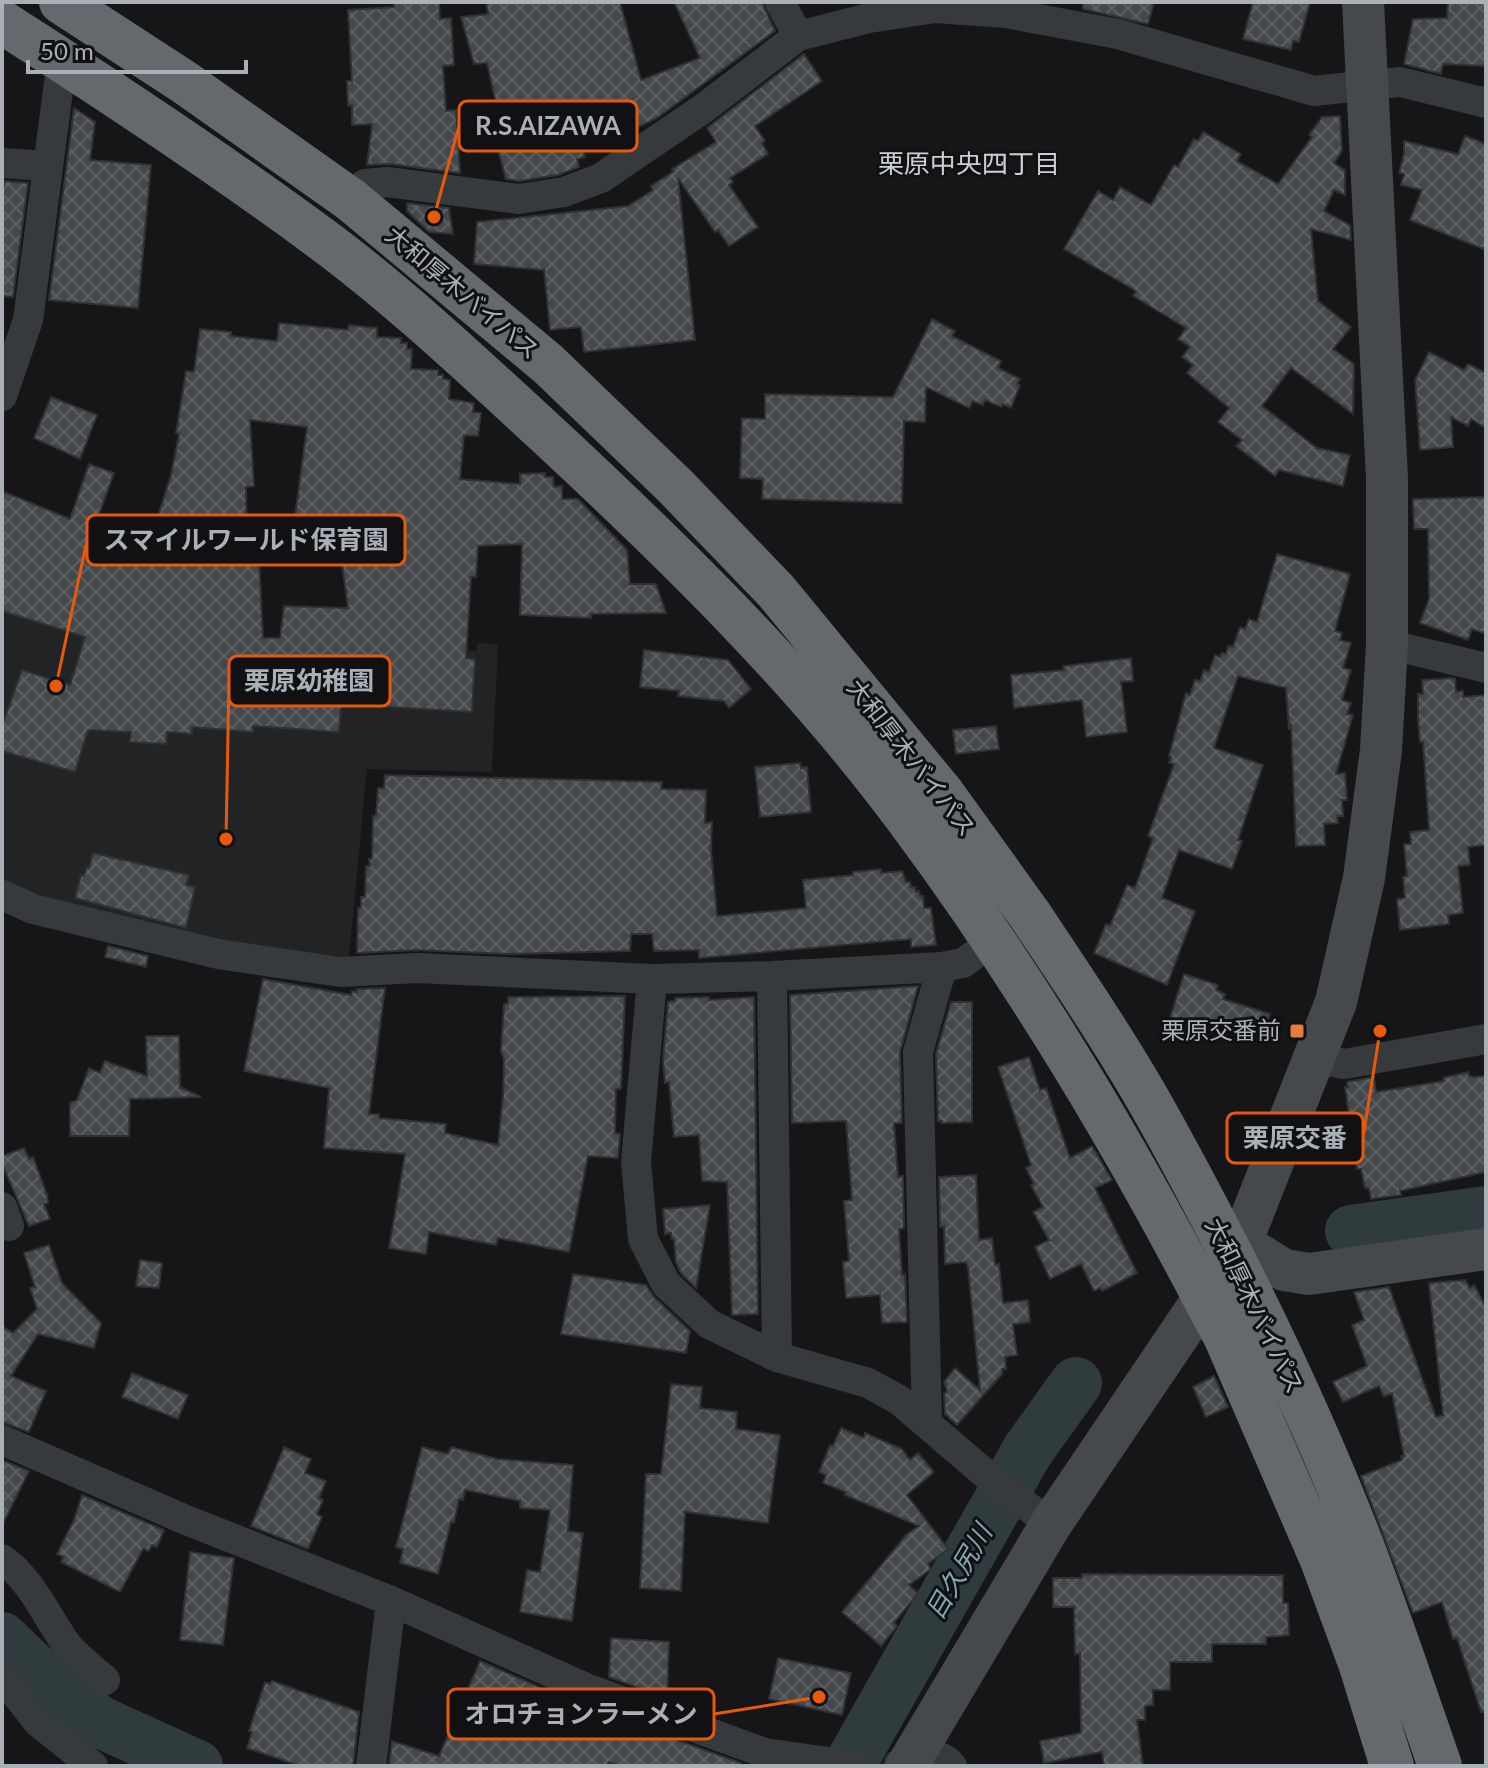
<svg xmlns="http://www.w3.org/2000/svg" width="1488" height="1768" font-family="Lato,'Noto Sans JP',sans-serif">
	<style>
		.built { fill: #222325 }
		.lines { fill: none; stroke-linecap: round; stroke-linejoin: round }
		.river { stroke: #2f3b3d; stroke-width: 52 }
		.building { fill: url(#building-cross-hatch); stroke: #303133; stroke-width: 2; fill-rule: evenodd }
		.street { stroke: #373a3c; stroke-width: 30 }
		.secondary { stroke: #45494c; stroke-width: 42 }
		.highway { stroke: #63696d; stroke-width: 44 }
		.highway-bridge { stroke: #63696d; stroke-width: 44 }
		.poi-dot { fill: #e77b3e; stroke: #111113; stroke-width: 3 }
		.labels { text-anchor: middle; stroke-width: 6; stroke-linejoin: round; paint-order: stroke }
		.street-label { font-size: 24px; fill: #a9b1b7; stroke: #111113 }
		.poi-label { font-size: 24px; fill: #a9b1b7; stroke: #111113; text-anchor: end }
		.neighbourhood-label { font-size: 26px; fill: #c9cfd3; stroke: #111113 }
		.water-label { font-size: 26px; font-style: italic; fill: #82a8b0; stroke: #111113 }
		.leader { fill: none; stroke: #e8590c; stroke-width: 3 }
		.callout-dot { fill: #e8590c; stroke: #111113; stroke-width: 3 }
		.callout { fill: #111113; stroke: #e8590c; stroke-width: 3 }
		.callout-label { font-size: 26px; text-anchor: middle; font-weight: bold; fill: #a9b1b7 }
	</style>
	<defs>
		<pattern id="building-cross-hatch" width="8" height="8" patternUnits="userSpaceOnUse" patternTransform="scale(2)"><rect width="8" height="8" fill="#45484b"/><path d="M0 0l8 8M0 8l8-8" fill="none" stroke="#5d6063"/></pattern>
	</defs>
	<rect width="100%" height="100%" fill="#161618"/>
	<path class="built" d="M2 563 187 635 477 651V643L498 644 492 772 367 769 349 957 338 960 227 944 34 899 2 885Z"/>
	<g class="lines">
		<path class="river" d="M1351 1231 1486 1212
			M2 1638 54 1688 100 1722 197 1766
			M849 1766 1028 1450 1076 1383"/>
	</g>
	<path class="building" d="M394 2H439L440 19 451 18 454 65 443 66 446 111 456 110 460 173 389 164 367 165 372 124 352 125V105L348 106 347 81H352L348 10 394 7Z
		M486 2H620L641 80 700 58 674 2H762L775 31 657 118 636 128 634 122 626 126 623 120 580 140 585 157 577 159 579 167 558 175 519 181 506 179 487 109 497 108 487 63 474 64 461 17 488 14Z
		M1083 2H1154L1148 24 1083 9Z
		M1253 2H1310L1299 42 1293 41 1291 50 1243 39Z
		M1448 2H1486V66L1443 64 1441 74 1404 64 1413 19 1447 18Z
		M804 54 822 81 755 126 765 141 762 143 768 154 730 178 733 182 729 185 758 227 729 246 718 230 715 232 678 178 695 340 584 352 581 327 550 330 544 270 474 264 477 222 628 206 653 190 651 186 674 171 672 169 716 142 707 128Z
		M74 108 95 122 90 160 151 165 138 308 49 300Z
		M1340 116 1342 151 1334 163 1345 170V195L1334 190 1324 211 1350 225 1351 240 1311 229 1318 301 1351 327 1333 349 1354 364 1353 414 1291 368 1262 406 1317 448 1350 455 1343 486 1279 470 1275 476 1236 446 1242 440 1218 422 1229 408 1187 373 1193 365 1182 357 1190 347 1178 339 1186 328 1133 296 1136 291 1064 249 1098 191 1113 200 1120 187 1151 205 1174 165 1178 167 1194 139 1198 141 1203 132 1241 154 1237 161 1278 184 1312 137 1309 135 1322 117Z
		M1465 136 1486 144V250L1410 220 1422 190 1401 185 1404 174 1399 173 1404 154V141L1458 154Z
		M5 181 28 183 13 297 2 296V186H4Z
		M407 203 449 208 453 234 429 232 407 211Z
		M932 319 955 331 952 336 1001 361 998 368 1020 379 1017 384 1020 385 1011 408 1003 404 1001 407 985 400 983 405 973 401 969 408 926 387 925 422 904 421 902 503 762 499 763 479 740 478 742 418 765 419V394L893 397Z
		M279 323 348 330 349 325 377 328V337L401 338V343H407V349H412L411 369 438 370V375H443V379L450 380 449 399 474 403 473 412 481 413 478 436 464 435 460 479 520 484V474L545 473V477H553L554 487 562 486V499H578L627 550 630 584H656L666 613 591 614V618L520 615 522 544 478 546 476 577H471L466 658 475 659 472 712 341 704 339 732 253 726V732L192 727V734L167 732 166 744 130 742 131 732 88 730 75 772 2 751V726L22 670 70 685 85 637 2 611V491L70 519 89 464 114 473 93 531 147 551 171 475 179 434 176 433 186 371 194 372 200 329 231 332V336L277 341ZM250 420 307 427 293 530 338 534 348 608 284 606 280 638H263L259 561 247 560 246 487 254 486Z
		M1429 352 1464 370 1468 364 1486 373V428L1471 419 1468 426 1451 417 1453 447 1420 450 1415 380Z
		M51 397 97 415 80 459 34 438Z
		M1486 497V634L1472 629 1468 640 1420 623 1429 599 1428 529H1414L1413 499Z
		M1277 554 1350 574 1335 631 1342 633 1340 640 1351 643 1343 668 1351 670 1342 700 1351 703 1347 714 1353 715 1336 774 1345 773 1347 800H1342L1343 816H1337L1338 823 1324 824 1325 845 1296 846 1291 724 1289 730 1286 688 1238 676 1214 748 1263 765 1238 840 1242 841 1232 869 1179 850 1162 898 1195 911 1167 985 1094 953 1106 924 1110 926 1127 885 1135 888 1153 838 1148 836 1174 764 1169 763 1171 757 1169 756 1186 693 1190 695 1195 680 1200 681 1204 670 1209 672 1215 655 1220 657 1222 653 1226 654 1228 646 1233 647 1240 627 1245 629 1249 619 1257 622Z
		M644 650 728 660 751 689 729 708 724 701 678 696 679 691 640 687Z
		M1131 658 1133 681 1121 682 1127 732 1086 737 1082 700 1014 708 1011 675 1064 670 1063 666Z
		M1453 678 1455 679 1456 692 1463 691V697L1486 695V845L1468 847 1470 865 1458 866 1463 913 1448 915 1449 924 1400 930 1397 899 1405 898 1403 877 1407 876 1404 844H1411L1410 832 1429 830 1423 742H1420L1418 719V694H1423L1422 680Z
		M996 726 999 749 956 754 953 730Z
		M800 763 801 768 807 767 811 812 760 817 755 767Z
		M385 775 662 782 661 789 706 790 705 823 712 822 711 850 717 916 806 908 803 880 853 875V872L881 869V873L902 871 906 882H910L911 887H915L916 892 919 891 920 896H923L924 908H931L936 945 911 947V939L699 958V950L654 951 652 934H631L630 951 509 954 416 950 357 953 358 908H361V897H365L366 866H370L369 859H372L373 816H376L378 788H384Z
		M93 853 189 875 186 885 195 887 186 928 75 898 81 875 84 876 87 867 89 868Z
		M108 946 148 956 146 967 105 957Z
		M1184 974 1218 985 1216 990 1225 994 1223 999 1270 1014 1264 1036 1246 1030 1245 1034 1215 1024 1213 1031 1199 1027 1196 1033 1168 1024Z
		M263 979 351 995 352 991 357 992V989L385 988 369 1114H379V1118L446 1124 445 1133 498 1145 503 1096 504 1060 501 1051 504 1004H508V997L625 996 621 1089H616L615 1133 620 1134 618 1158 588 1156 569 1252 498 1238 496 1245 429 1232 426 1254 389 1248 405 1154 324 1148 329 1088 244 1071Z
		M918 986 900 1052 902 1123H894L898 1177 903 1176 904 1228 899 1229 902 1275 905 1274 907 1322 882 1323 880 1295 846 1298 843 1262 849 1261 844 1201 852 1200 846 1121 792 1123 790 995Z
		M709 997V1000L754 997 758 1314 732 1315 727 1182 702 1181 699 1135 674 1137 669 1082 665 1083 663 1060 668 1002 675 1001V998Z
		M951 1002H972V1122L942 1123V1121H938L936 1054Z
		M146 1036H179L180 1087 201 1097 130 1099 129 1136H70V1103L77 1100 89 1068 100 1073 105 1061 147 1076Z
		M1029 1057 1040 1090 1046 1088 1070 1158 1092 1146 1112 1180 1095 1188 1137 1273 1102 1291 1100 1288 1094 1291 1081 1264 1050 1279 1035 1247 1049 1240 1033 1212 1043 1207 1031 1185 1034 1184 1026 1168 1031 1165 998 1067Z
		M1468 1072 1469 1076 1473 1077 1486 1076V1172L1400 1191 1401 1195 1371 1199 1369 1188H1365L1361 1169H1357L1345 1087H1348L1347 1082 1374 1077 1376 1092 1444 1081 1443 1078Z
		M24 1148 29 1159 33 1157 47 1195 48 1203 44 1204 50 1219 29 1226 2 1164V1156Z
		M976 1175 979 1240 992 1238 995 1265 999 1264 1003 1303 1028 1300 1030 1322 1013 1324 1017 1355 1005 1357 1006 1369H1002V1374L957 1425 945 1414 944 1394 947 1391 944 1382 955 1368 980 1390 968 1268 966 1262 945 1264 944 1226 940 1227 939 1177Z
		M710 1205 696 1288 681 1273 676 1263 674 1239H672L671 1233 665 1234 663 1209Z
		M49 1245 62 1283 101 1323 94 1348 38 1334 11 1376 46 1391 29 1432 2 1422V1326L13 1333 37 1309 30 1288 35 1287 24 1253Z
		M140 1260 162 1263 159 1288 136 1286Z
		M573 1274 646 1285 654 1297 690 1331 686 1353 561 1334Z
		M1465 1280 1470 1288 1474 1285 1486 1307V1712H1481L1457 1638 1453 1639 1442 1602 1413 1613 1361 1476 1402 1460 1401 1456H1404L1392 1393 1384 1397 1379 1386 1343 1402 1333 1382 1367 1366 1352 1325 1364 1320 1354 1292 1389 1287 1436 1417 1443 1415 1429 1283Z
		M132 1373 188 1395 178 1419 122 1397Z
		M1214 1376 1228 1407 1206 1417 1193 1387Z
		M671 1384 702 1387 700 1408 737 1412 736 1429 780 1435 768 1523 685 1512 681 1591 640 1588 646 1474H661Z
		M841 1428 864 1438 865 1433 902 1449 910 1460 918 1453 934 1472 907 1495 948 1549 928 1564 931 1569 909 1585 918 1593 894 1623 897 1626 881 1646 842 1612 907 1534 919 1526 845 1495 846 1492 823 1483 826 1475 819 1472 830 1445 833 1446Z
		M284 1447 311 1459 305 1473 326 1481 319 1498 323 1500 317 1514 322 1517 308 1549 251 1526Z
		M422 1447 448 1454 451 1447 498 1459 573 1465 568 1531 583 1533 572 1621 520 1612 527 1570 540 1572 550 1510 520 1508V1501L465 1490 463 1500 459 1499 454 1523 451 1522 438 1574 400 1563 403 1549 396 1547Z
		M2 1460 29 1471 2 1526Z
		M82 1495 164 1530 157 1547 152 1545 149 1551 143 1549 120 1592 61 1562 64 1557 57 1554 74 1520Z
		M190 1552 234 1558 223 1645 180 1640Z
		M1082 1574 1283 1575V1603H1288L1289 1635 1266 1637V1644H1212V1662H1170V1690H1153V1705L1145 1706V1720H1137L1143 1766H1104L1102 1752 1044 1763 1040 1741 1081 1733 1080 1653 1075 1654 1074 1607H1053V1578H1082Z
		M611 1638 669 1642 667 1698 609 1677Z
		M778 1658 851 1673 842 1715 769 1699Z
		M480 1661 607 1717V1715L741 1763 740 1766H620L609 1762 607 1766H389L392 1741 439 1756Z
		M272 1681 359 1712 353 1766H300L247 1748 252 1732 249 1731 265 1682 270 1684Z"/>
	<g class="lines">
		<path class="street" d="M780 2 798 36
			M2 163 48 166
			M351 200 365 184 387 182 519 199 564 192 601 178 704 108 798 36 869 18 935 8 1006 13 1118 34 1314 91 1400 82 1486 103
			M2 396 28 320 62 60
			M1387 644 1486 668
			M2 895 33 909 218 954 340 972 417 968 652 979 772 976 942 967 963 963 993 941
			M772 976 777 1357
			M652 979 636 1162 643 1239 666 1284 709 1324 777 1357 868 1383 899 1400 996 1483 1051 1524
			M1315 1058 1344 1064 1486 1039
			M2 1207 9 1226
			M927 1423 918 1052 942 967
			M2 1440 186 1520 391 1601 586 1688 765 1753 856 1766
			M2 1559C32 1580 46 1616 67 1645 77 1658 93 1669 105 1680
			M2 1676 38 1722 93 1766
			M899 1764C918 1758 937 1748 952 1766
			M371 1766 391 1601"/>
		<path class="secondary" d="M1241 1243 1284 1270 1309 1274 1486 1249
			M907 1766 1051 1524 1241 1243 1336 1002 1364 878 1381 750 1387 644V478L1363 2"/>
		<path class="highway" d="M61 2 184 82 351 200 548 364 675 486 776 591 943 794 1030 915
			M2 22C110 91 216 161 319 237 399 296 474 367 548 435 675 553 802 677 906 817 1018 967 1115 1127 1202 1293"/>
		<path class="highway-bridge" d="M1030 915C1076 984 1123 1053 1163 1126 1238 1262 1307 1403 1363 1548 1390 1620 1415 1693 1440 1766
			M1202 1293 1225 1336 1322 1560 1361 1666 1392 1766"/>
	</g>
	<rect class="poi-dot" x="1289" y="1023" width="16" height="16" rx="4"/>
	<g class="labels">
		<g class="street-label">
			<text transform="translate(462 293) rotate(40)" y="8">大和厚木バイパス</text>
			<text transform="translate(911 758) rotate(52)" y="8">大和厚木バイパス</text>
			<text transform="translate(1254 1306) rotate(64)" y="8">大和厚木バイパス</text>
		</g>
		<g class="poi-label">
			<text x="1281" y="1039">栗原交番前</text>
		</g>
		<g class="neighbourhood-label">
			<text x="969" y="173">栗原中央四丁目</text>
		</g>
		<g class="water-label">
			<text transform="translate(959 1572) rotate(-60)" y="9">目久尻川</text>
		</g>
	</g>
	<path class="leader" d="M434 217L459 126M56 686L87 540M226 839L229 681M1380 1031L1363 1138M819 1697L714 1714"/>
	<g class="callout-dot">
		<circle cx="434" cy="217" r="8"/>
		<circle cx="56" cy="686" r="8"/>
		<circle cx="226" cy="839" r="8"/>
		<circle cx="1380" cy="1031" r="8"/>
		<circle cx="819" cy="1697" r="8"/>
	</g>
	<g class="callout">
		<rect x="459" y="101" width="178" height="50" rx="8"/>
		<rect x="87" y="515" width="318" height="50" rx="8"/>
		<rect x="229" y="656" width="161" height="50" rx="8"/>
		<rect x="1227" y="1113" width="136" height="50" rx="8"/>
		<rect x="448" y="1689" width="266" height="50" rx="8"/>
	</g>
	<g class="callout-label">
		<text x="548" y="135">R.S.AIZAWA</text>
		<text x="246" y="549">スマイルワールド保育園</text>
		<text x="309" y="690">栗原幼稚園</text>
		<text x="1295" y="1147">栗原交番</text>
		<text x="581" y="1723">オロチョンラーメン</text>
	</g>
	<rect width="1488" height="1768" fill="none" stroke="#a9b1b7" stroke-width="8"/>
	<path d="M28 60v12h218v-12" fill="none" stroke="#a9b1b7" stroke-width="4"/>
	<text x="40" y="60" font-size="24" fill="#a9b1b7" stroke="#111113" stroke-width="6" paint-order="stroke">50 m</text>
</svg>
